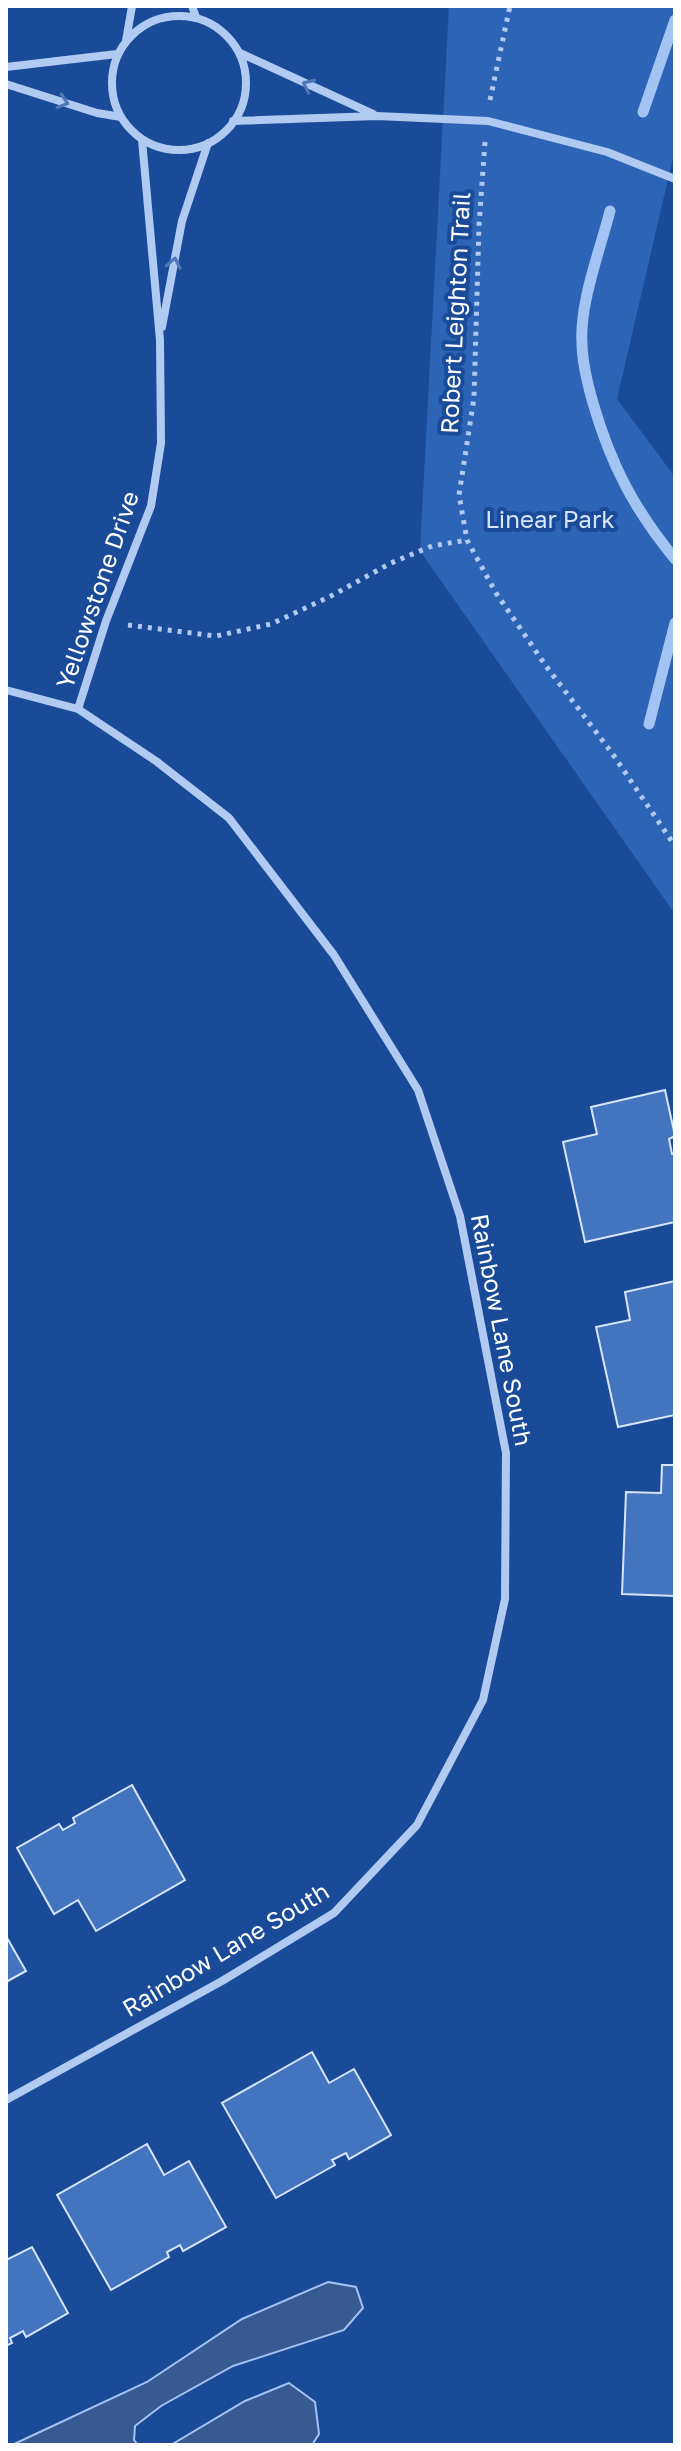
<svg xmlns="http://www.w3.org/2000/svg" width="681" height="2451" font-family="'Golos Text',sans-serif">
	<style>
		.green { fill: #2e64b6 }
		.water { fill: #375a93; stroke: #a3c3f3; stroke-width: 2 }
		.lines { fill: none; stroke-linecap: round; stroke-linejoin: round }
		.stream { stroke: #a3c3f3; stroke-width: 11 }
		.building { fill: #4374c0; stroke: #d7e5fb; stroke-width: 2 }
		.path { stroke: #b0caf1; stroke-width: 5; stroke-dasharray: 4 6; stroke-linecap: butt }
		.street { stroke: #b0caf1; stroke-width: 8 }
		.oneway { stroke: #4e77b8 }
		.labels { text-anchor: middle; stroke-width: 8; stroke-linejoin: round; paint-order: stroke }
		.street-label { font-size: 24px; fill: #fff; stroke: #1a4b99 }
		.park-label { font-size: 24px; fill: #d7e5fb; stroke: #1a4b99 }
	</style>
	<rect width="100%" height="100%" fill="#1a4b99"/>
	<path class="green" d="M449 6H675V149L617 399 675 477V914L420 551Z"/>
	<path class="water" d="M328 2282 356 2287 363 2308 344 2330 233 2366 161 2406 135 2426 134 2440 138 2445H12L147 2382 242 2319Z
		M289 2383 315 2402 319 2434 312 2445H171L245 2401Z"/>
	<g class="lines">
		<path class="stream" d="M643 112 675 20
			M610 211C601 246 587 283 583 318 579 348 585 375 593 403 611 465 634 509 675 559
			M649 724 675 623"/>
	</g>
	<path class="building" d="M665 1090 675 1136 669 1139 672 1154 675 1153V1222L585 1242 563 1142 597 1134 591 1107Z
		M675 1281V1415L618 1427 596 1327 630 1320 625 1292Z
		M662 1465H675V1596L622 1594 626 1492 661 1493Z
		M132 1785 185 1880 96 1931 78 1900 54 1914 17 1848 59 1824 63 1830 75 1823 73 1818Z
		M6 1936 26 1971 6 1982Z
		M312 2052 329 2083 354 2069 391 2135 349 2159 346 2153 332 2160 335 2165 276 2198 222 2103Z
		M147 2144 164 2175 189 2161 226 2227 183 2251 180 2245 167 2252 169 2257 111 2290 57 2195Z
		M32 2247 68 2313 26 2337 23 2331 10 2338 12 2343 6 2346V2260Z"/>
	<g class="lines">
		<path class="path" d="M490 100 510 6
			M485 142 479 225 474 398 459 495 467 540 496 593 546 666 612 753 675 846
			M128 625 216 636 271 624 331 596 391 563 432 546 467 540"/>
		<path class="street" d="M192 6 196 17
			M112 83a67 67 0 1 1 134 0a67 67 0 1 1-134 0Z
			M126 41 132 6
			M240 53 373 114
			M6 67 117 54
			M6 84 97 113 121 117
			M233 121 377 116 488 121 607 152 675 179
			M162 327 182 221 208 143
			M6 690 78 709 156 761 229 818 334 955 418 1090 460 1216 506 1453 505 1599 483 1700 417 1825 334 1913 222 1981 6 2100
			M78 709 106 621 151 506 161 443 160 340 142 140"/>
	</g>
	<defs><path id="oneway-chevron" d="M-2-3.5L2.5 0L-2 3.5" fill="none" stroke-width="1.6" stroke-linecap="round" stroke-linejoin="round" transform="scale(2)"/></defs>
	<g class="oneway">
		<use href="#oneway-chevron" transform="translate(308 85) rotate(-155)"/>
		<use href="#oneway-chevron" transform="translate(63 102) rotate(18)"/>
		<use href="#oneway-chevron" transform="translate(174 263) rotate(-79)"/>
	</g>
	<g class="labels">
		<g class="street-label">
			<text transform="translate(456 313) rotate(-87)" y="8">Robert Leighton Trail</text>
			<text transform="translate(98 590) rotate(-71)" y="8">Yellowstone Drive</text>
			<text transform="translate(501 1330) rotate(79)" y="8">Rainbow Lane South</text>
			<text transform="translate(226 1950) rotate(-31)" y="8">Rainbow Lane South</text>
		</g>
		<g class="park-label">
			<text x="550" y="528">Linear Park</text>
		</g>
	</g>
	<rect width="681" height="2451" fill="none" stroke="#ffffff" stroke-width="16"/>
</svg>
